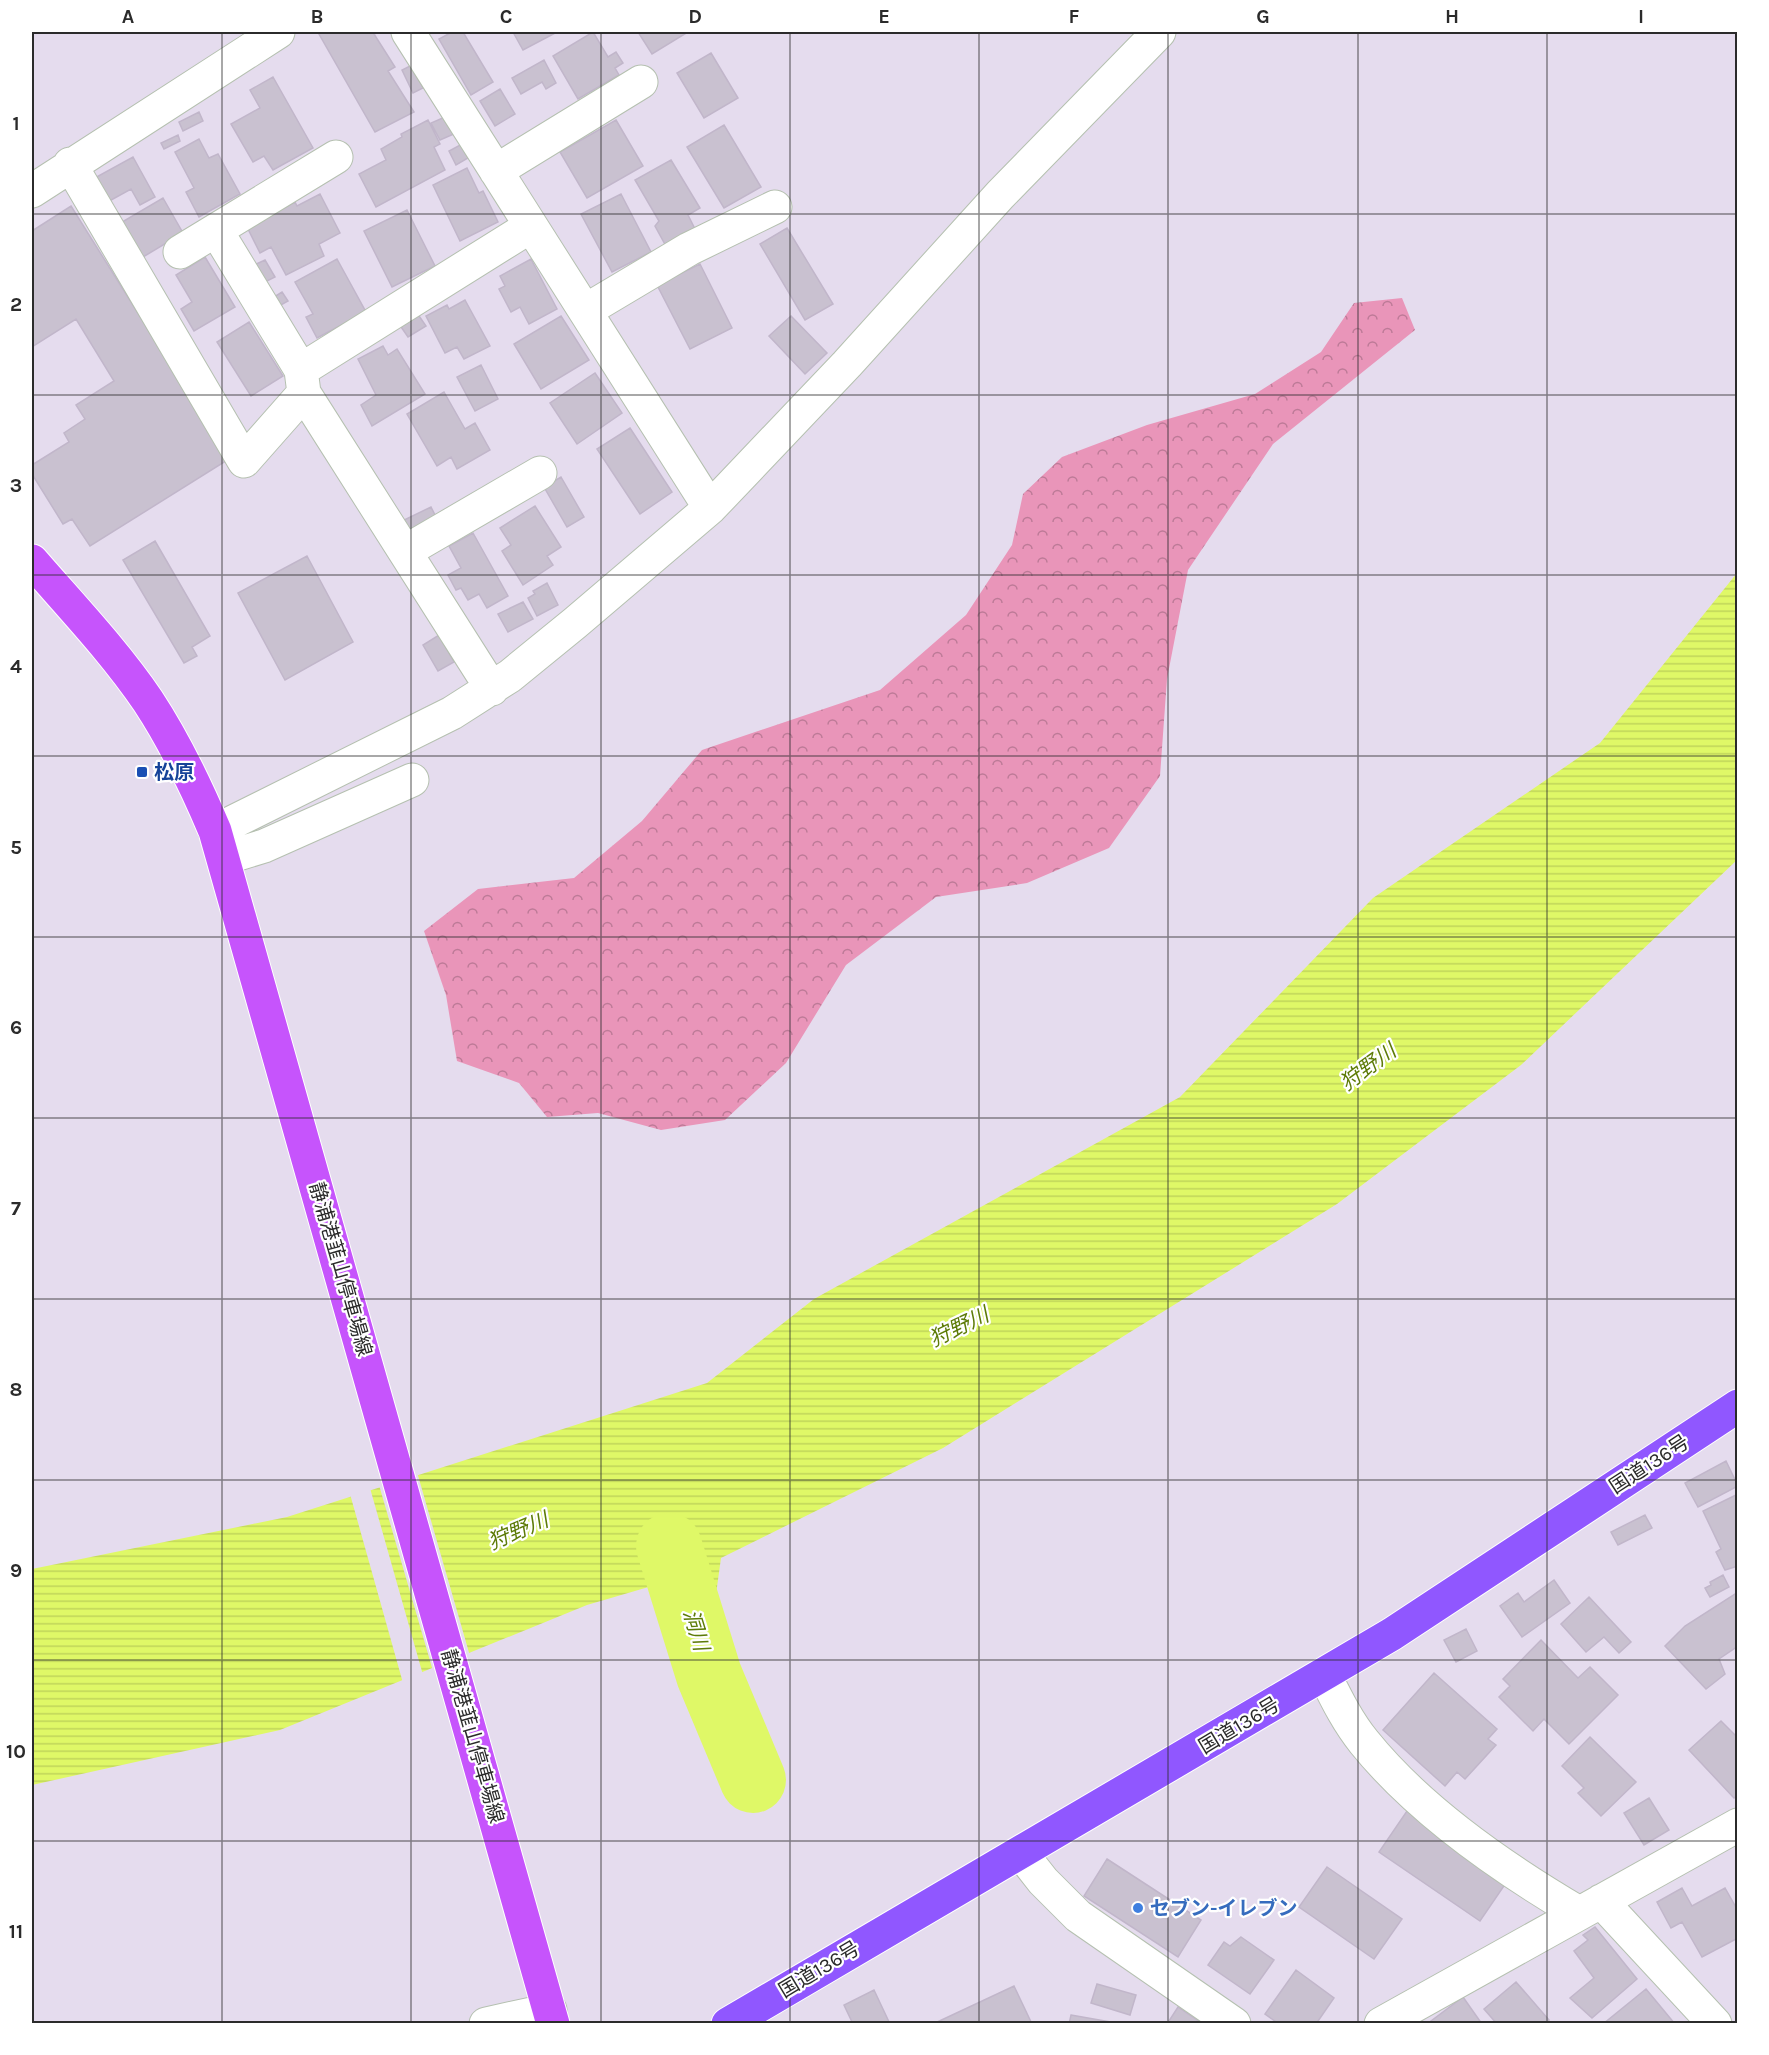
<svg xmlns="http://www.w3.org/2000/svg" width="1769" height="2055" font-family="Karla,'Noto Sans JP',sans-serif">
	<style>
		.forest { fill: url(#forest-crowns) }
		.water { fill: url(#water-rules) }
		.pier { fill: #e5dcee }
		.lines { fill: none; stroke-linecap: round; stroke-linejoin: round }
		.river { stroke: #dff867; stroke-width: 66 }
		.building { fill: #c9c1d0; stroke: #c1b6ca; stroke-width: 1.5 }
		.minor-casing { stroke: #b5c0b0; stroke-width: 35 }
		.major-casing { stroke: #fff; stroke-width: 35 }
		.highway-casing { stroke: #fff; stroke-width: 35 }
		.minor { stroke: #fff; stroke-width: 33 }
		.major { stroke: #c654fc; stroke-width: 33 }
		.highway { stroke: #9057ff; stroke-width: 33 }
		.grid { fill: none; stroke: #2b2b2b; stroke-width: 1.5; stroke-opacity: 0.55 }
		.transit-dot { fill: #1a4fb4; stroke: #fff; stroke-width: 2 }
		.shop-dot { fill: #3f7fe0; stroke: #fff; stroke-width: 2 }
		.labels { text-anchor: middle; stroke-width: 4.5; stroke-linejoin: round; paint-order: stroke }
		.transit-label { font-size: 20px; font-weight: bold; fill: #164399; stroke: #fff; text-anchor: start }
		.street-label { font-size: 20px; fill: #2b2b2b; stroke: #fff }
		.shop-label { font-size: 20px; font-weight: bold; fill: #366cbe; stroke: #fff; text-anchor: start }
		.water-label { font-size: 21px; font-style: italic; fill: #5d7b07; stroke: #fff }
		.neatline { fill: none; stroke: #2b2b2b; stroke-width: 2 }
		.grid-label { font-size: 20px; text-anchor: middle; font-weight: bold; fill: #2b2b2b }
	</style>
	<defs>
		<pattern id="forest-crowns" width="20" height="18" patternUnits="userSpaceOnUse" patternTransform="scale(1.5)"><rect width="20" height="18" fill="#e995b9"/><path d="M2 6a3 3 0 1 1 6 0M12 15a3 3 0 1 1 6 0" fill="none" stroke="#bd7a97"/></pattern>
		<pattern id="water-rules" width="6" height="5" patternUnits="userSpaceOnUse" patternTransform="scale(1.5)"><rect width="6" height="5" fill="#dff867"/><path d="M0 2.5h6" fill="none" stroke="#c0d55a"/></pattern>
	</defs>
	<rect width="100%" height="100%" fill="#e5dcee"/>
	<path class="forest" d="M1402 298 1415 330 1273 444 1188 570 1167 679 1160 776 1109 848 1027 883 936 897 846 965 786 1063 725 1120 661 1130 598 1113 547 1117 519 1083 457 1061 446 995 424 931 478 889 574 878 642 821 702 750 880 690 966 615 1012 545 1023 494 1062 457 1147 425 1255 394 1321 352 1354 303Z"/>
	<path class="water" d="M1737 573V860L1521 1065 1337 1204 943 1448 721 1558 717 1587 715 1627 690 1636 679 1616 652 1586 587 1605 280 1730 32 1785V1569L287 1517 707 1383 814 1299 1180 1097 1373 898 1600 743Z"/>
	<path class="pier" d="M417 1472 470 1656 433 1671 379 1485Z
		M370 1488 423 1675 403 1683 350 1494Z"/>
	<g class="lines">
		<path class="river" d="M669 1546 709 1675 753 1780"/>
	</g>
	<path class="building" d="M323 32H379L374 34 395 67 388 71 414 112 375 132 319 34Z
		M452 32H463L493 82 471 95 439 39Z
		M513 32H557L523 50Z
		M593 32 608 57 616 52 623 63 615 68 619 75 578 99 553 56Z
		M638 32H688L652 54Z
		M711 53 738 98 704 118 677 73Z
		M544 60 556 83 546 89 542 82 521 94 512 78Z
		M412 65 423 88 413 93 402 70Z
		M273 77 313 148 273 170 264 156 253 162 231 124 260 108 250 90Z
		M500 89 515 114 495 126 480 101Z
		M199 112 203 121 183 131 179 122Z
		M445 117 454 134 440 140 431 123Z
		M428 120 440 144 434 147 445 170 376 207 359 174 386 160 381 149 402 137 401 134Z
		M616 120 643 166 587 198 560 152Z
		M724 125 761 187 724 208 687 147Z
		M178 135 180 141 164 149 161 143Z
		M199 139 209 158 218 154 240 194 199 217 186 192 194 188 175 152Z
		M462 144 468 158 456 165 449 151Z
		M133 157 155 197 140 205 131 189 104 204 91 180Z
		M671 160 700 208 688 215 696 231 667 248 655 226 659 221 635 180Z
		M467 168 479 193 483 191 498 222 460 241 433 185Z
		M320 194 340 233 319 244 324 256 286 275 271 247 260 253 247 227 295 202 297 206Z
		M621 194 651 252 612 272 581 214Z
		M163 198 183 233 138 260 117 225Z
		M71 206 229 459 90 546 72 519 63 524 32 474V465L69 442 64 433 85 419 76 405 114 381 76 319 32 347V231Z
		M407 210 435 266 392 287 364 231Z
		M787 228 833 304 805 320 760 244Z
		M205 257 235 307 194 331 181 309 192 302 176 275Z
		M337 259 366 312 317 338 306 317 313 314 295 282Z
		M531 259 557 309 529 324 520 307 511 312 499 289 505 286 500 276Z
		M265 260 275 277 263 283 254 265Z
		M700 264 732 328 690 349 657 285Z
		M282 292 288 301 279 306 274 297Z
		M465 300 490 346 464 359 457 347 445 353 426 316 447 305 449 309Z
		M417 313 426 326 408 337 399 324Z
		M561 316 589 360 541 389 514 344Z
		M791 316 827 353 805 374 769 336Z
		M249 322 283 376 251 396 217 342Z
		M383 346 388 355 397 349 425 394 372 426 361 405 376 395 358 359Z
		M481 365 498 399 475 411 457 377Z
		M595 373 622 413 577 444 550 403Z
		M444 392 465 429 475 423 490 450 457 469 451 457 437 466 407 414Z
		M630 428 672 492 640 514 597 449Z
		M561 477 584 517 567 527 544 487Z
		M535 506 561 547 547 556 553 565 523 585 502 551 511 545 500 528Z
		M431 507 438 521 411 534 404 520Z
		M473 533 508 596 487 608 479 594 468 600 461 588 456 590 448 575 461 568 449 546Z
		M155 541 210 636 192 647 197 656 184 663 123 560Z
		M307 556 353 642 285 680 238 593Z
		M547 583 558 605 537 616 528 598 535 594 533 591Z
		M523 602 533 619 508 632 498 614Z
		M439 635 454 662 438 671 423 645Z
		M1726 1461 1738 1486 1698 1507 1685 1483Z
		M1738 1494V1566L1725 1570 1716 1552 1721 1549 1703 1511Z
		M1645 1515 1652 1528 1618 1545 1611 1532Z
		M1723 1575 1729 1587 1710 1597 1705 1588 1711 1585 1710 1582Z
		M1554 1580 1570 1603 1522 1637 1500 1606 1518 1593 1524 1602Z
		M1738 1592V1646L1719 1659 1725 1674 1706 1689 1665 1646 1685 1626Z
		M1589 1597 1631 1642 1619 1653 1604 1637 1586 1652 1561 1624Z
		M1466 1629 1477 1651 1456 1662 1444 1640Z
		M1541 1640 1578 1678 1590 1667 1618 1695 1569 1744 1544 1719 1533 1731 1499 1697 1510 1686 1503 1679Z
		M1434 1673 1497 1729 1488 1739 1496 1745 1465 1779 1457 1772 1445 1786 1383 1730Z
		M1721 1721 1738 1738V1795L1734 1798 1689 1750Z
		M1590 1737 1636 1782 1601 1816 1578 1793 1584 1788 1562 1766Z
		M1649 1798 1669 1830 1644 1845 1624 1813Z
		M1407 1811 1508 1880 1480 1921 1379 1852Z
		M1107 1859 1201 1920 1178 1957 1084 1896Z
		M1327 1867 1402 1919 1374 1959 1299 1907Z
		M1682 1888 1692 1906 1725 1888 1738 1911V1938L1702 1957 1682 1922 1671 1928 1657 1902Z
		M1595 1927 1637 1979 1592 2018 1570 1998 1594 1978 1574 1951 1588 1940 1583 1935Z
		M1241 1937 1274 1960 1250 1994 1208 1965 1224 1942 1230 1946Z
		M1296 1970 1334 1998 1316 2024H1279L1265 2014Z
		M1516 1982 1549 2020 1546 2024H1497L1484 2009Z
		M1097 1984 1136 1995 1130 2015 1091 2003Z
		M1014 1986 1032 2024H933Z
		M1646 1989 1675 2024H1603Z
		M874 1990 890 2024H853L844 2005Z
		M1463 1997 1482 2024H1427Z
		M1178 2007 1203 2024H1167Z
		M1071 2015 1122 2024H1069Z"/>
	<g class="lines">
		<defs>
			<path id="minor" d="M408 32 710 508
				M70 164 244 461 304 393
				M496 171 641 82
				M32 191 278 32
				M216 230 301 370 304 393 492 689
				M180 252 336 157
				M585 311 689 249 775 207
				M301 370 531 226
				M406 551 540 473
				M215 831 452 713 510 676 575 623 710 508 847 364 1000 195 1159 32
				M225 858 264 846 412 780
				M1324 1674C1336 1698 1347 1721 1364 1742 1418 1809 1504 1869 1579 1913
				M1021 1853 1043 1881 1078 1916 1234 2024
				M1601 1901 1715 2024
				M486 2024 550 2010
				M1381 2024 1738 1825"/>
			<path id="major" d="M32 561C71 606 114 651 148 701 175 742 196 786 215 831L553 2024"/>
			<path id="highway" d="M728 2024 1392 1634 1738 1406"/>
		</defs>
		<use href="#minor" class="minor-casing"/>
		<use href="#major" class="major-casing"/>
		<use href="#highway" class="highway-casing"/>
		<use href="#minor" class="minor"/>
		<use href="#major" class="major"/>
		<use href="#highway" class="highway"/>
	</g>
	<path class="grid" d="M222 32V2024M411 32V2024M601 32V2024M790 32V2024M979 32V2024M1168 32V2024M1358 32V2024M1547 32V2024M32 214H1738M32 395H1738M32 575H1738M32 756H1738M32 937H1738M32 1118H1738M32 1299H1738M32 1480H1738M32 1660H1738M32 1841H1738"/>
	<rect class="transit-dot" x="136" y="766" width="12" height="12" rx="3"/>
	<circle class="shop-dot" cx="1138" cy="1908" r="6"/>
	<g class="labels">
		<g class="transit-label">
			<text x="154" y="779">松原</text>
		</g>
		<g class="street-label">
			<text transform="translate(341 1269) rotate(74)" y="7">静浦港韮山停車場線</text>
			<text transform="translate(1649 1464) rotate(-33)" y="7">国道136号</text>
			<text transform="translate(1239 1725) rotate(-31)" y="7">国道136号</text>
			<text transform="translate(473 1736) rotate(74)" y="7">静浦港韮山停車場線</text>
			<text transform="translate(819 1969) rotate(-31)" y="7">国道136号</text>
		</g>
		<g class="shop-label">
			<text x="1150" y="1915">セブン-イレブン</text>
		</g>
		<g class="water-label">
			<text transform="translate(1368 1067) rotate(-36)" y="7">狩野川</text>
			<text transform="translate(959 1327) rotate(-26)" y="7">狩野川</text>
			<text transform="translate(518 1531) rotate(-23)" y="7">狩野川</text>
			<text transform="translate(696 1630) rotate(73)" y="7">洞川</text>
		</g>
	</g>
	<rect width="1769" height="2055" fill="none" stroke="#ffffff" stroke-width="66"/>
	<rect x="33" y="33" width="1703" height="1989" class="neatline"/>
	<g class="grid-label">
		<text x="128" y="23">A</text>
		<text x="317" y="23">B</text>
		<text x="506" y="23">C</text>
		<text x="695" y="23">D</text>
		<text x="884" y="23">E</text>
		<text x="1074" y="23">F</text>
		<text x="1263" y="23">G</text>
		<text x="1452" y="23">H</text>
		<text x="1641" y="23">I</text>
		<text x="16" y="130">1</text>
		<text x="16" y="311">2</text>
		<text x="16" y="492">3</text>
		<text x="16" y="673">4</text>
		<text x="16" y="854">5</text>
		<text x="16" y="1034">6</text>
		<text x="16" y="1215">7</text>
		<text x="16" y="1396">8</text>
		<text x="16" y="1577">9</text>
		<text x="16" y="1758">10</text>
		<text x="16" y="1938">11</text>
	</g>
</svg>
